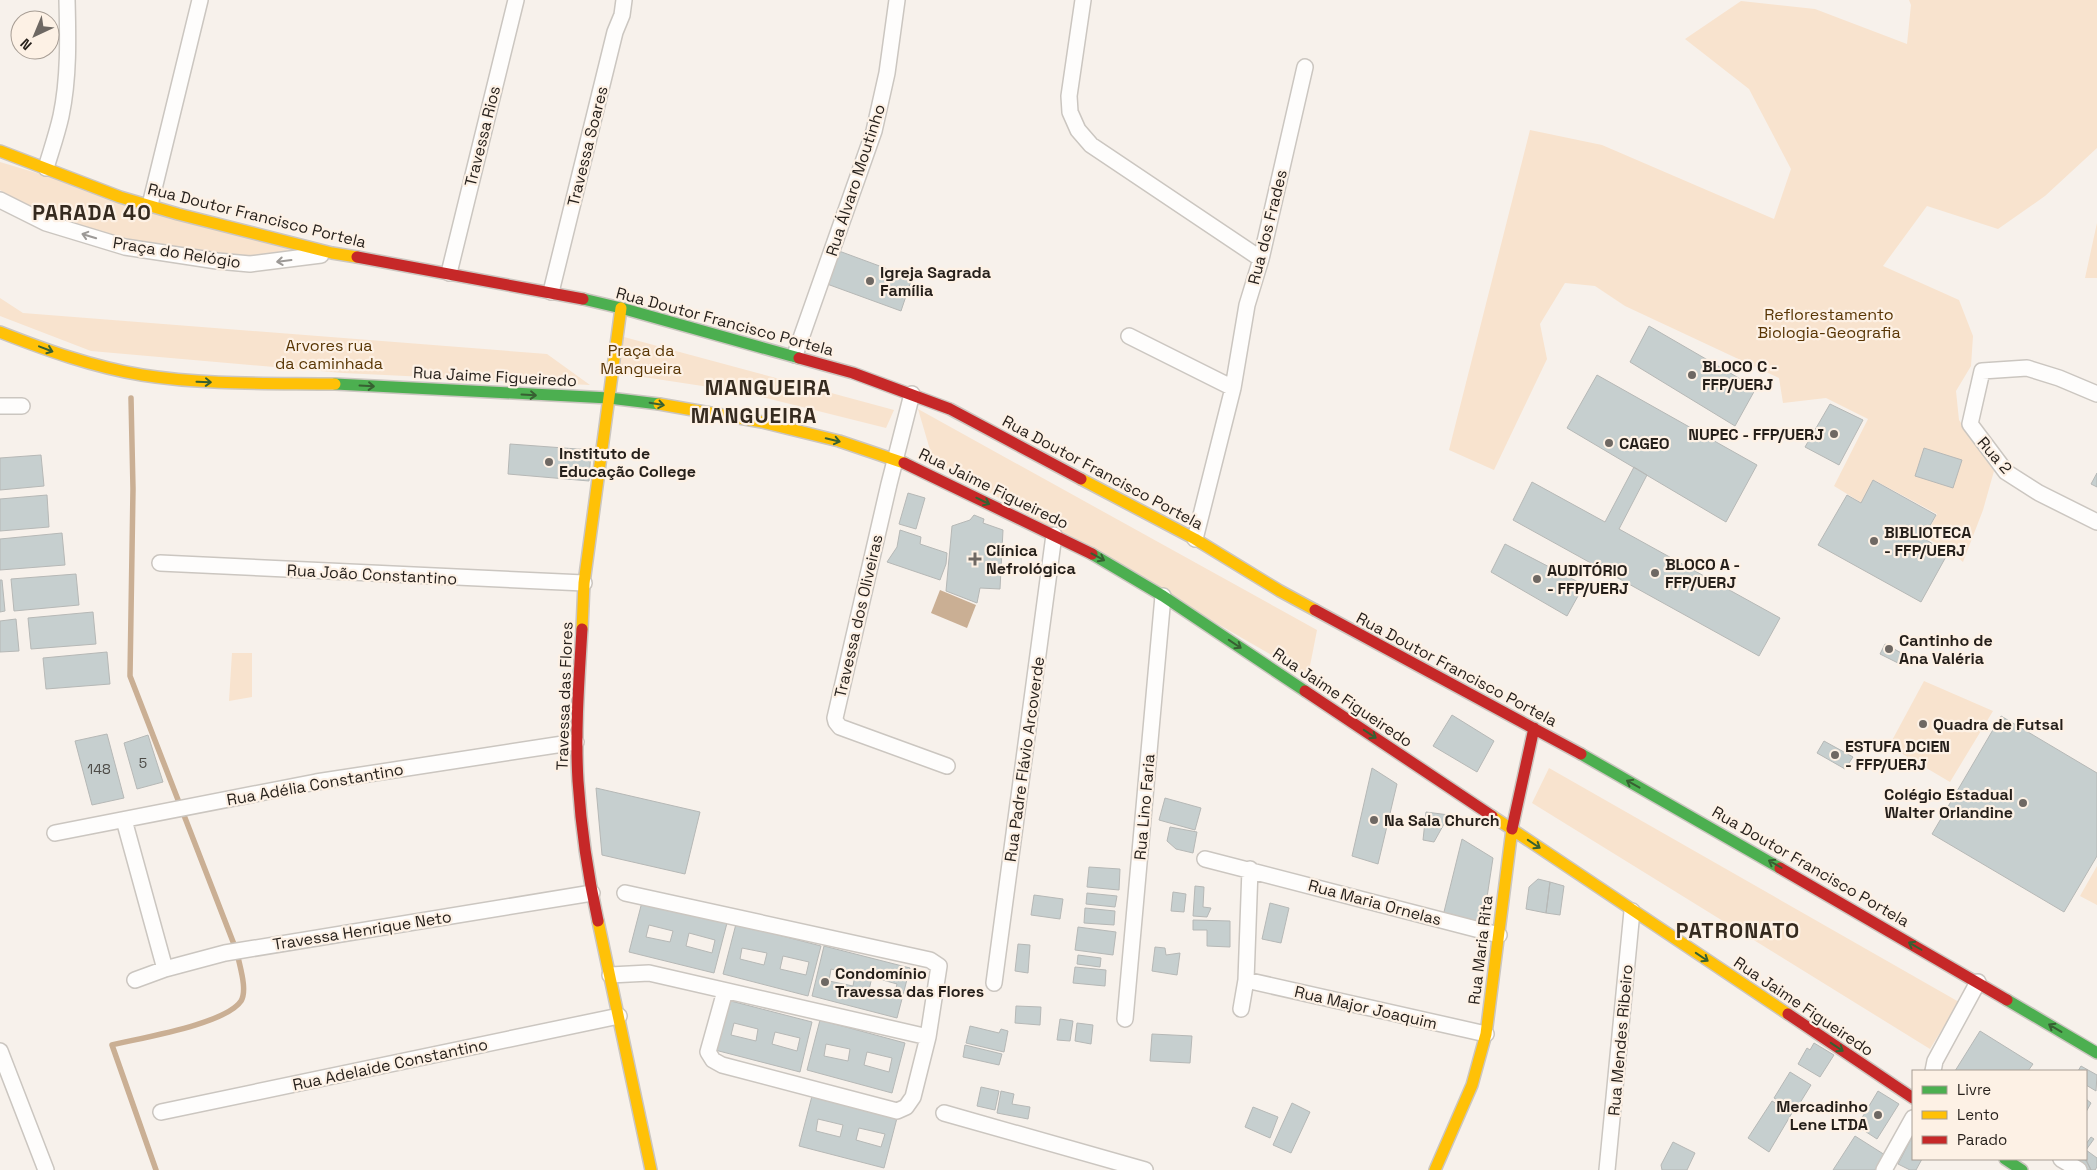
<svg xmlns="http://www.w3.org/2000/svg" width="2097" height="1170" font-family="'Space Grotesk',sans-serif">
	<style>
		.green { fill: #f8e3ce }
		.water { fill: #caaf94 }
		.lines { fill: none; stroke-linecap: round; stroke-linejoin: round }
		.stream { stroke: #caaf94; stroke-width: 5.5 }
		.building { fill: #c6cfcf; stroke: #b6b8b6; fill-rule: evenodd }
		.street-casing { stroke: #cbc6c0; stroke-width: 18 }
		.fast-casing { stroke: #cbc6c0; stroke-width: 14 }
		.slow-casing { stroke: #cbc6c0; stroke-width: 14 }
		.jam-casing { stroke: #cbc6c0; stroke-width: 14 }
		.street { stroke: #fefdfc; stroke-width: 15 }
		.fast { stroke: #4caf50; stroke-width: 11 }
		.slow { stroke: #ffc107; stroke-width: 11 }
		.jam { stroke: #c62828; stroke-width: 11 }
		.oneway { stroke: #9c9996 }
		.oneway2 { stroke: #376032 }
		.poi-dot { fill: #6e6863; stroke: #fdf1e5; stroke-width: 2 }
		.labels { text-anchor: middle; stroke-width: 4.5; stroke-linejoin: round; paint-order: stroke }
		.number-label { font-size: 14px; fill: #4d4b47 }
		.street-label { font-size: 16px; fill: #251f1a; stroke: #fdf1e5 }
		.poi-label { font-size: 16px; font-weight: bold; fill: #251f1a; stroke: #fdf1e5; text-anchor: start }
		.park-label { font-size: 16px; fill: #593605; stroke: #fdf1e5 }
		.district-label { font-size: 21px; font-weight: bold; letter-spacing: 1px; fill: #352a1f; stroke: #fdf1e5 }
	</style>
	<rect width="100%" height="100%" fill="#f7f1eb"/>
	<path class="green" d="M1909 0H2097V148L2045 196 1998 229 1927 206 1883 266 1959 300 1973 336 1971 366 1956 391 1959 420 1994 471 1983 510 1963 562 1953 553 1925 537 1937 514 1874 480 1862 503 1834 486 1868 419 1826 398 1783 403 1779 378 1625 306 1595 286 1565 283 1540 324 1547 359 1494 470 1449 450 1530 130 1602 145 1774 219 1791 169 1749 89 1685 39 1741 1 1815 9 1907 44 1911 5Z
		M0 162 294 250 253 258 161 247 72 226 14 200 0 190Z
		M2097 223V278H2085Z
		M0 298 23 313 547 354 590 385 343 373 91 351 0 316Z
		M624 337 894 410 886 428 742 392 617 373Z
		M918 409 1317 630 1308 676 933 460Z
		M232 653H252V697L229 701Z
		M1924 681 1993 711 1950 782 1889 746Z
		M1549 768 1959 1002 1930 1049 1532 803Z
		M2097 866V905L2080 896Z"/>
	<path class="water" d="M940 590 976 605 967 628 931 613Z"/>
	<g class="lines">
		<path class="stream" d="M131 398 133 489 130 676 237 952C239 965 248 989 241 1001 226 1024 140 1038 112 1045L156 1170"/>
	</g>
	<path class="building" d="M839 251 912 278 901 311 827 284Z
		M1649 326 1756 388 1735 426 1630 362Z
		M1597 375 1757 465 1726 522 1567 428Z
		M1830 404 1863 420 1839 465 1805 447Z
		M510 444 591 450 589 481 508 474Z
		M1924 448 1962 460 1953 488 1915 476Z
		M41 455 44 486 0 490V458Z
		M1634 467 1647 475 1619 529 1780 618 1759 656 1513 520 1532 482 1605 522Z
		M2097 473V487L2091 484Z
		M1873 480 1936 515 1923 538 1948 553 1921 602 1818 545 1847 495 1861 503Z
		M908 493 925 498 916 529 899 524Z
		M47 495 49 527 0 531V499Z
		M974 515 984 519 983 523 1003 530 1000 589 980 588 977 603 946 591 952 526 970 520Z
		M900 530 921 537 920 544 947 553 946 564 940 580 887 562 897 547Z
		M62 533 65 565 0 570V539Z
		M1505 544 1584 585 1567 616 1491 572Z
		M76 574 79 605 14 611 11 579Z
		M0 580H2L5 611 0 612Z
		M93 612 96 644 31 649 28 618Z
		M16 619 19 651 0 652V621Z
		M1885 644 1905 655 1900 664 1880 654Z
		M107 652 110 684 46 689 43 658Z
		M1452 715 1494 741 1477 772 1433 746Z
		M2001 716 2097 773V856L2064 912 1932 834Z
		M107 734 124 798 92 805 75 741Z
		M148 735 163 782 137 789 124 743Z
		M1824 741 1853 757 1845 769 1817 753Z
		M1372 768 1397 784 1378 864 1352 856Z
		M596 788 700 812 685 874 602 855Z
		M1165 798 1201 808 1195 830 1159 820Z
		M1426 812 1449 815 1434 842 1423 840Z
		M1170 827 1197 832 1193 853 1176 849 1167 841Z
		M1462 839 1493 858 1482 930 1442 920Z
		M1089 867 1120 869 1119 890 1087 887Z
		M1538 879 1550 882 1546 913 1526 909 1529 887Z
		M1550 882 1564 886 1560 915 1546 913Z
		M1195 886 1204 887 1203 907 1211 908 1207 917 1193 916Z
		M1173 892 1186 894 1184 912 1171 911Z
		M1087 893 1117 896 1115 907 1086 904Z
		M1034 895 1063 899 1060 919 1031 915Z
		M642 902 727 923 714 973 629 952ZM649 925 673 931 670 942 646 937ZM689 933 715 940 712 953 686 946Z
		M1270 903 1289 908 1281 943 1262 939Z
		M1085 908 1115 911 1114 925 1084 923Z
		M1193 920 1230 921V947L1207 946V930H1193Z
		M736 924 821 946 808 996 723 974ZM742 948 767 953 764 965 740 959ZM783 956 809 962 806 975 780 969Z
		M1078 927 1116 932 1113 955 1075 950Z
		M1018 944 1030 945 1028 973 1015 971Z
		M824 946 910 968 897 1018 812 996ZM831 969 855 975 853 986 829 981ZM872 977 897 984 894 997 869 990Z
		M1155 947 1165 948 1166 955 1180 953 1177 975 1152 971Z
		M1078 955 1101 958 1100 967 1077 964Z
		M1075 967 1106 970 1105 986 1073 983Z
		M727 1000 812 1022 800 1072 715 1050ZM734 1023 758 1029 756 1041 731 1035ZM775 1032 800 1038 797 1051 772 1044Z
		M1016 1006 1041 1007 1040 1025 1015 1023Z
		M1060 1019 1073 1021 1070 1041 1057 1040Z
		M820 1020 905 1043 892 1093 807 1070ZM826 1044 850 1049 848 1061 824 1056ZM867 1052 892 1058 889 1072 864 1065Z
		M1077 1023 1093 1025 1091 1044 1075 1041Z
		M970 1026 999 1033 1001 1029 1008 1031 1004 1052 966 1043Z
		M1980 1031 2033 1064 2028 1071H1955Z
		M1152 1034 1192 1036 1190 1063 1150 1061Z
		M1814 1043 1834 1055 1820 1077 1798 1064 1807 1048 1810 1050Z
		M965 1045 1002 1054 999 1065 963 1057Z
		M2081 1066 2097 1075 2096 1091 2086 1085V1071H2078Z
		M1790 1072 1811 1085 1795 1111 1774 1098Z
		M981 1087 999 1091 995 1110 977 1106Z
		M1001 1091 1014 1094 1012 1104 1030 1107 1028 1119 997 1113Z
		M1878 1091 1899 1104 1877 1139 1857 1126Z
		M812 1096 897 1118 884 1168 799 1146ZM818 1119 843 1125 840 1137 816 1131ZM859 1128 885 1134 881 1147 856 1140Z
		M2086 1099 2091 1103 2086 1112Z
		M1772 1101 1792 1113 1769 1152 1748 1138Z
		M1292 1103 1310 1112 1291 1153 1273 1145Z
		M1253 1107 1278 1117 1270 1138 1245 1127Z
		M1913 1135V1159H1922L1916 1170H1910L1898 1164Z
		M1855 1136 1885 1155 1875 1170H1833Z
		M2091 1137 2094 1139 2086 1150 2097 1158V1167L2095 1170H2091L2086 1159V1144Z
		M1673 1142 1695 1153 1687 1170H1662L1661 1165Z
		M2070 1159H2085L2091 1170H2088Z"/>
	<g class="lines">
		<defs>
			<path id="street" d="M1083 0 1069 96 1070 112 1078 130 1091 145 1261 259
				M46 168C51 151 57 134 61 116 69 78 68 38 67 0
				M0 200 46 223 125 247 217 261 250 264 321 255
				M150 205 200 0
				M449 273 516 0
				M551 292 615 32 622 15 624 0
				M1129 336 1233 388
				M795 355 874 131 887 73 897 0
				M912 394 889 484 835 718 836 722 840 727 947 766
				M2097 394 2059 378 2027 368 1982 371 1970 424 2006 472 2039 493 2097 522
				M0 406H22
				M1195 539 1233 388 1247 305 1261 259 1305 67
				M160 563 584 583
				M124 820 165 969
				M55 833 316 782 576 742
				M1205 859 1499 935
				M625 893 930 960 939 966 928 1037 913 1097 906 1107 897 1111 722 1065 713 1060 708 1052 725 991
				M610 975 649 973 928 1037
				M135 980 165 969 225 953 592 893
				M1246 980 1486 1034
				M994 983 1054 535
				M1241 1009 1246 980 1250 869
				M1125 1019 1163 596
				M0 1051 46 1170
				M1933 1071 1935 1061 1978 982
				M161 1112 619 1016
				M944 1113 1145 1170
				M2061 1159 2079 1170
				M1607 1170 1632 911
				M1884 1170 1913 1118"/>
			<path id="fast" d="M583 299 621 308 799 358
				M335 384 609 398 659 404
				M1092 554 1163 596 1305 691
				M1581 754 1780 868
				M2007 1000 2097 1053
				M2005 1159 2022 1170"/>
			<path id="slow" d="M0 151 120 197 178 214 332 253 357 257
				M0 332C46 350 93 367 142 375 205 385 271 383 335 384
				M659 404 762 422 839 441 904 463
				M1081 479 1195 539 1280 591 1315 610
				M582 629 584 583 621 308
				M1492 816 1788 1014
				M598 921 651 1170
				M1435 1170 1472 1085 1486 1034 1512 829"/>
			<path id="jam" d="M357 257 583 299
				M799 358 853 373 950 409 1081 479
				M904 463 1092 554
				M1315 610 1581 754
				M582 629C579 679 575 731 578 781 581 828 588 876 598 921
				M1305 691 1492 816
				M1512 829 1534 728
				M1780 868 2007 1000
				M1788 1014 1913 1098"/>
		</defs>
		<use href="#street" class="street-casing"/>
		<use href="#fast" class="fast-casing"/>
		<use href="#slow" class="slow-casing"/>
		<use href="#jam" class="jam-casing"/>
		<use href="#street" class="street"/>
		<use href="#fast" class="fast"/>
		<use href="#slow" class="slow"/>
		<use href="#jam" class="jam"/>
	</g>
	<defs><path id="oneway-shaft" d="M-6 0H5M1.5-3L5.5 0L1.5 3" fill="none" stroke-width="1.6" stroke-linecap="round" stroke-linejoin="round" transform="scale(1.25)"/></defs>
	<g class="oneway">
		<use href="#oneway-shaft" transform="translate(89 236) rotate(-163)"/>
		<use href="#oneway-shaft" transform="translate(284 261) rotate(173)"/>
	</g>
	<g class="oneway2">
		<use href="#oneway-shaft" transform="translate(46 349) rotate(21)"/>
		<use href="#oneway-shaft" transform="translate(204 382) rotate(2)"/>
		<use href="#oneway-shaft" transform="translate(367 386) rotate(3)"/>
		<use href="#oneway-shaft" transform="translate(529 395) rotate(3)"/>
		<use href="#oneway-shaft" transform="translate(657 404) rotate(10)"/>
		<use href="#oneway-shaft" transform="translate(833 440) rotate(14)"/>
		<use href="#oneway-shaft" transform="translate(983 501) rotate(26)"/>
		<use href="#oneway-shaft" transform="translate(1098 557) rotate(28)"/>
		<use href="#oneway-shaft" transform="translate(1235 644) rotate(34)"/>
		<use href="#oneway-shaft" transform="translate(1370 734) rotate(34)"/>
		<use href="#oneway-shaft" transform="translate(1633 784) rotate(-151)"/>
		<use href="#oneway-shaft" transform="translate(1534 844) rotate(34)"/>
		<use href="#oneway-shaft" transform="translate(1775 864) rotate(-150)"/>
		<use href="#oneway-shaft" transform="translate(1915 946) rotate(-150)"/>
		<use href="#oneway-shaft" transform="translate(1702 957) rotate(34)"/>
		<use href="#oneway-shaft" transform="translate(2055 1028) rotate(-149)"/>
		<use href="#oneway-shaft" transform="translate(1837 1047) rotate(34)"/>
	</g>
	<g class="poi-dot">
		<circle cx="870" cy="281" r="5"/>
		<circle cx="1692" cy="375" r="5"/>
		<circle cx="1834" cy="434" r="5"/>
		<circle cx="1609" cy="443" r="5"/>
		<circle cx="549" cy="462" r="5"/>
		<circle cx="1874" cy="541" r="5"/>
		<path d="M972.5 551.5h5v5h5v5h-5v5h-5v-5h-5v-5h5z"/>
		<circle cx="1655" cy="573" r="5"/>
		<circle cx="1537" cy="579" r="5"/>
		<circle cx="1889" cy="649" r="5"/>
		<circle cx="1923" cy="724" r="5"/>
		<circle cx="1835" cy="755" r="5"/>
		<circle cx="2023" cy="803" r="5"/>
		<circle cx="1374" cy="820" r="5"/>
		<circle cx="825" cy="982" r="5"/>
		<circle cx="1878" cy="1115" r="5"/>
	</g>
	<g class="labels">
		<g class="number-label">
			<text x="143" y="768">5</text>
			<text x="99" y="774">148</text>
		</g>
		<g class="street-label">
			<text transform="translate(482 136) rotate(-76)" y="6">Travessa Rios</text>
			<text transform="translate(587 146) rotate(-76)" y="6">Travessa Soares</text>
			<text transform="translate(855 180) rotate(-72)" y="6">Rua Álvaro Moutinho</text>
			<text transform="translate(257 215) rotate(14)" y="6">Rua Doutor Francisco Portela</text>
			<text transform="translate(1267 227) rotate(-76)" y="6">Rua dos Frades</text>
			<text transform="translate(177 252) rotate(9)" y="6">Praça do Relógio</text>
			<text transform="translate(725 321) rotate(15)" y="6">Rua Doutor Francisco Portela</text>
			<text transform="translate(495 376) rotate(3)" y="6">Rua Jaime Figueiredo</text>
			<text transform="translate(1995 455) rotate(49)" y="6">Rua 2</text>
			<text transform="translate(1103 472) rotate(28)" y="6">Rua Doutor Francisco Portela</text>
			<text transform="translate(994 488) rotate(26)" y="6">Rua Jaime Figueiredo</text>
			<text transform="translate(372 574) rotate(3)" y="6">Rua João Constantino</text>
			<text transform="translate(858 616) rotate(-77)" y="6">Travessa dos Oliveiras</text>
			<text transform="translate(1457 669) rotate(28)" y="6">Rua Doutor Francisco Portela</text>
			<text transform="translate(564 696) rotate(-88)" y="6">Travessa das Flores</text>
			<text transform="translate(1343 697) rotate(34)" y="6">Rua Jaime Figueiredo</text>
			<text transform="translate(1024 759) rotate(-82)" y="6">Rua Padre Flávio Arcoverde</text>
			<text transform="translate(315 784) rotate(-10)" y="6">Rua Adélia Constantino</text>
			<text transform="translate(1144 807) rotate(-85)" y="6">Rua Lino Faria</text>
			<text transform="translate(1811 866) rotate(30)" y="6">Rua Doutor Francisco Portela</text>
			<text transform="translate(1375 902) rotate(15)" y="6">Rua Maria Ornelas</text>
			<text transform="translate(362 930) rotate(-9)" y="6">Travessa Henrique Neto</text>
			<text transform="translate(1480 950) rotate(-83)" y="6">Rua Maria Rita</text>
			<text transform="translate(1804 1006) rotate(34)" y="6">Rua Jaime Figueiredo</text>
			<text transform="translate(1366 1007) rotate(13)" y="6">Rua Major Joaquim</text>
			<text transform="translate(1620 1040) rotate(-85)" y="6">Rua Mendes Ribeiro</text>
			<text transform="translate(390 1064) rotate(-12)" y="6">Rua Adelaide Constantino</text>
		</g>
		<g class="poi-label">
			<text x="880" y="278">Igreja Sagrada<tspan x="880" dy="18">Família</tspan></text>
			<text x="1702" y="372">BLOCO C -<tspan x="1702" dy="18">FFP/UERJ</tspan></text>
			<text x="1824" y="440" text-anchor="end">NUPEC - FFP/UERJ</text>
			<text x="1619" y="449">CAGEO</text>
			<text x="559" y="459">Instituto de<tspan x="559" dy="18">Educação College</tspan></text>
			<text x="1884" y="538">BIBLIOTECA<tspan x="1884" dy="18">- FFP/UERJ</tspan></text>
			<text x="986" y="556">Clínica<tspan x="986" dy="18">Nefrológica</tspan></text>
			<text x="1665" y="570">BLOCO A -<tspan x="1665" dy="18">FFP/UERJ</tspan></text>
			<text x="1547" y="576">AUDITÓRIO<tspan x="1547" dy="18">- FFP/UERJ</tspan></text>
			<text x="1899" y="646">Cantinho de<tspan x="1899" dy="18">Ana Valéria</tspan></text>
			<text x="1933" y="730">Quadra de Futsal</text>
			<text x="1845" y="752">ESTUFA DCIEN<tspan x="1845" dy="18">- FFP/UERJ</tspan></text>
			<text x="2013" y="800" text-anchor="end">Colégio Estadual<tspan x="2013" dy="18">Walter Orlandine</tspan></text>
			<text x="1384" y="826">Na Sala Church</text>
			<text x="835" y="979">Condomínio<tspan x="835" dy="18">Travessa das Flores</tspan></text>
			<text x="1868" y="1112" text-anchor="end">Mercadinho<tspan x="1868" dy="18">Lene LTDA</tspan></text>
		</g>
		<g class="park-label">
			<text x="1829" y="320">Reflorestamento<tspan x="1829" dy="18">Biologia-Geografia</tspan></text>
			<text x="329" y="351">Arvores rua<tspan x="329" dy="18">da caminhada</tspan></text>
			<text x="641" y="356">Praça da<tspan x="641" dy="18">Mangueira</tspan></text>
		</g>
		<g class="district-label">
			<text x="92" y="220">PARADA 40</text>
			<text x="768" y="395">MANGUEIRA</text>
			<text x="754" y="423">MANGUEIRA</text>
			<text x="1738" y="938">PATRONATO</text>
		</g>
	</g>
	<rect x="1912" y="1070" width="175" height="90" fill="#fdf1e5" stroke="#a79d94"/>
	<rect x="1922" y="1086" width="25" height="8" fill="#4caf50" stroke="#a79d94"/>
	<text x="1957" y="1095" font-size="15" fill="#251f1a">Livre</text>
	<rect x="1922" y="1111" width="25" height="8" fill="#ffc107" stroke="#a79d94"/>
	<text x="1957" y="1120" font-size="15" fill="#251f1a">Lento</text>
	<rect x="1922" y="1136" width="25" height="8" fill="#c62828" stroke="#a79d94"/>
	<text x="1957" y="1145" font-size="15" fill="#251f1a">Parado</text>
	<g transform="translate(35 35) rotate(224)"><circle r="24" fill="#fdf1e5" stroke="#a79d94"/>
	<path d="M0-4L9 19L0 12L-9 19Z" fill="#6e6863"/>
	<text y="-8" font-size="14" font-weight="bold" text-anchor="middle" fill="#251f1a">N</text>
	</g>
</svg>
